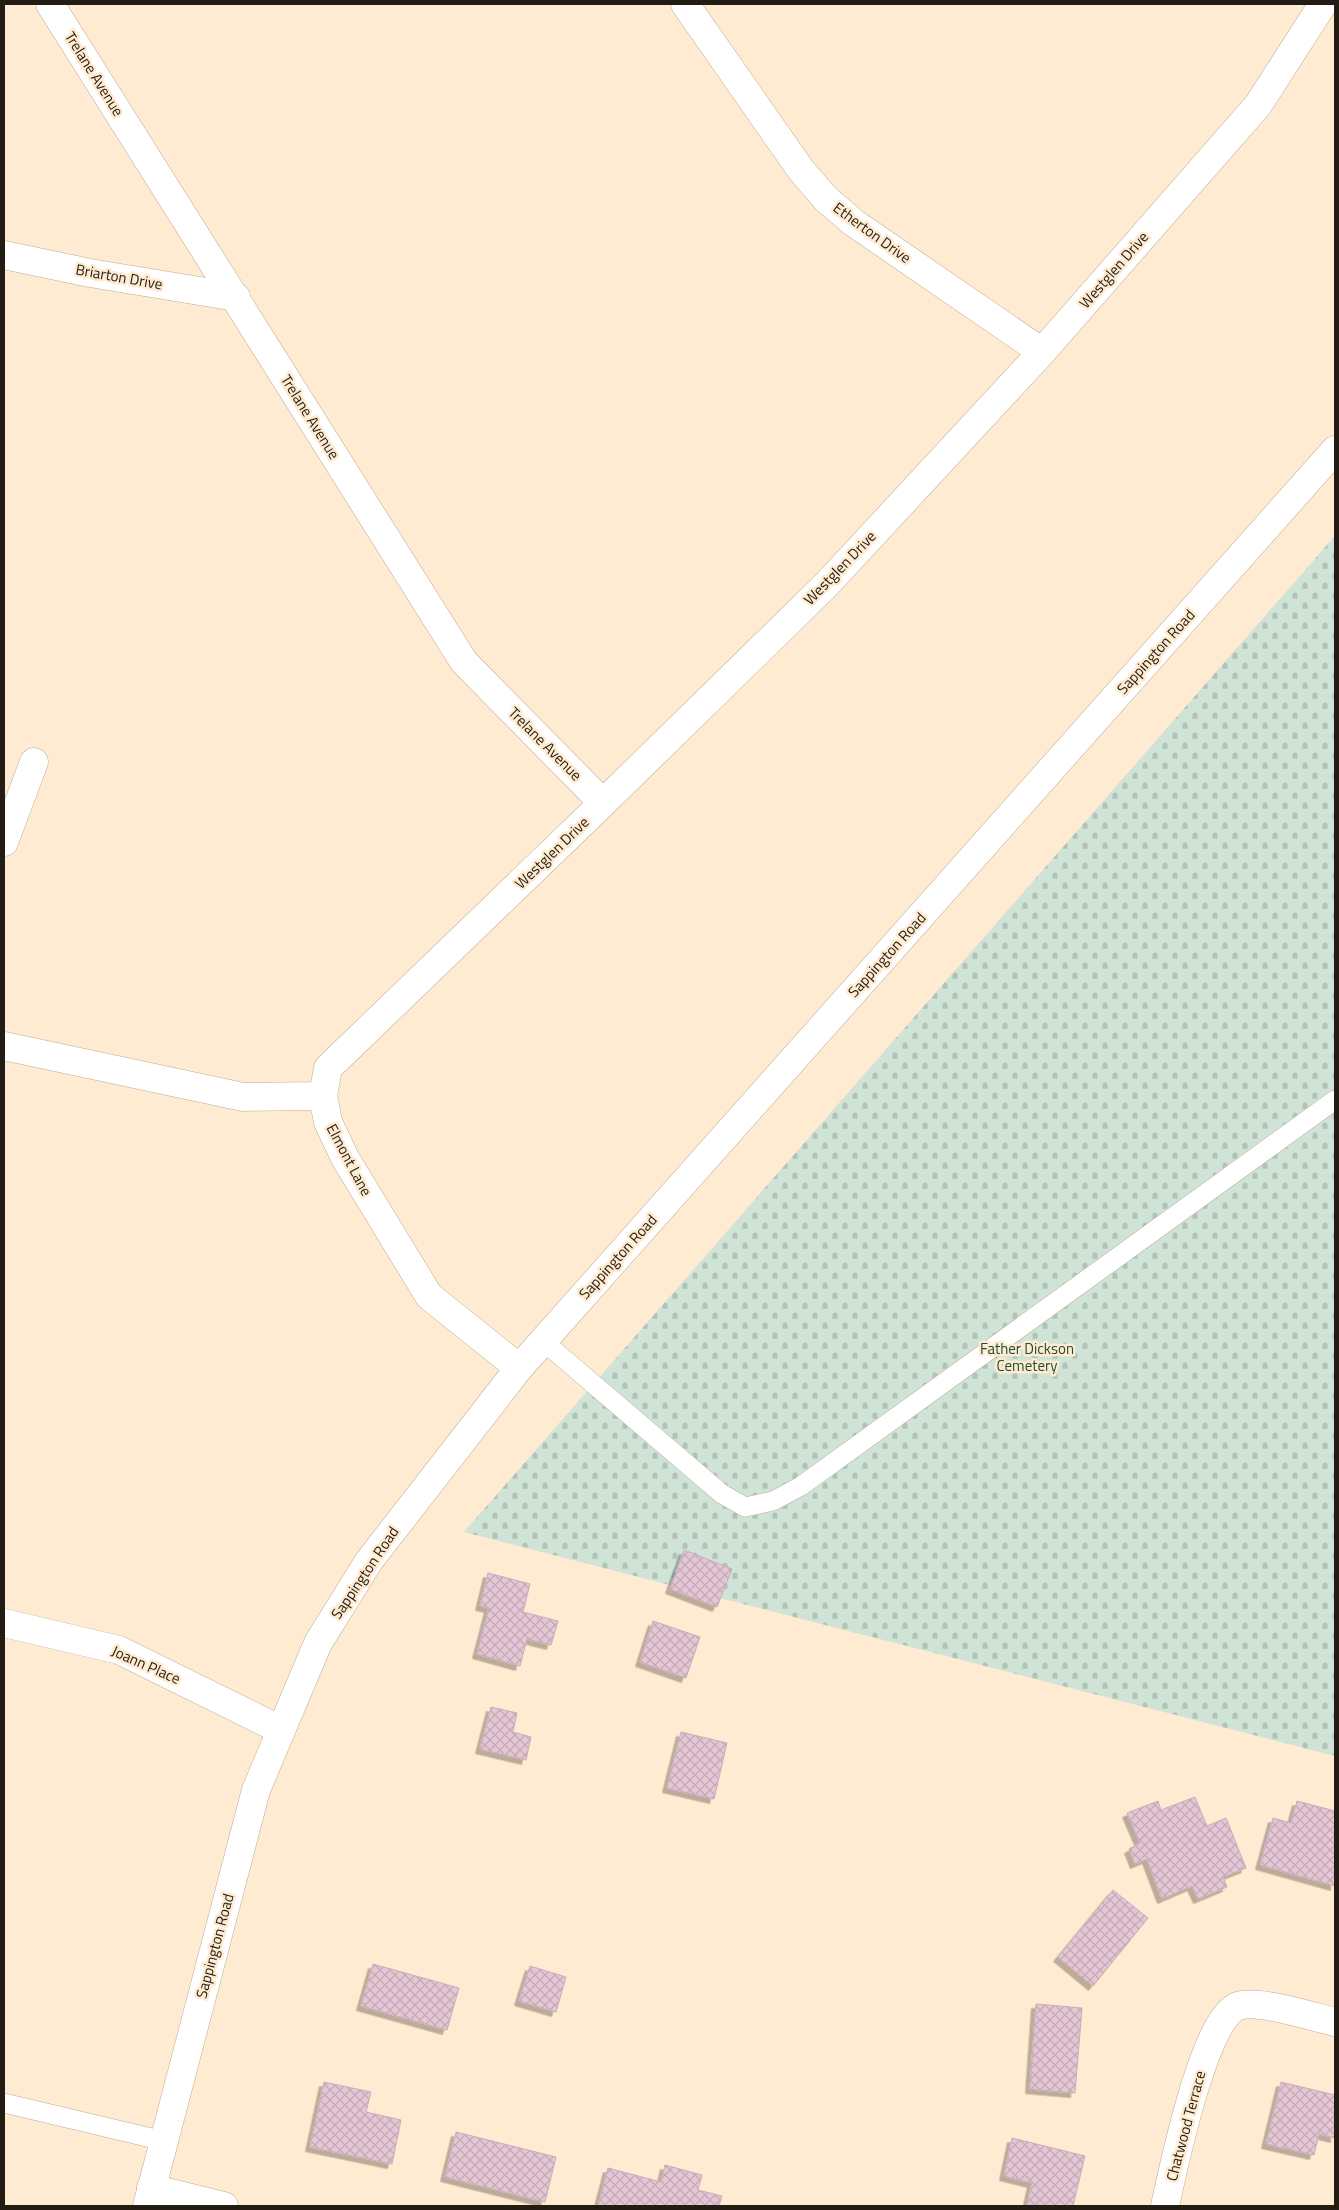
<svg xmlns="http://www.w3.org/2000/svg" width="1339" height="2210" font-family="'Titillium Web',sans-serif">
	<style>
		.cemetery { fill: url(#cemetery-stones) }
		.building { fill: url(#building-cross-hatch); stroke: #c9abba; filter: url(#shadow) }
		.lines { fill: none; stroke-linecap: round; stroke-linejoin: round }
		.lane-casing { stroke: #bead93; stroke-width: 20 }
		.street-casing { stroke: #bead93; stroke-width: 29 }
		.secondary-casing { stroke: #bead93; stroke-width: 29 }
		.lane { stroke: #fff; stroke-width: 19 }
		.street { stroke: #fff; stroke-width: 28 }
		.secondary { stroke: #fff; stroke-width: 28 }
		.labels { text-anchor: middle; stroke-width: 5; stroke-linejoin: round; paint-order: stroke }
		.street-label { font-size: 15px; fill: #231c12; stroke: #feebd1 }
		.park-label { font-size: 15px; fill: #1d5036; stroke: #feebd1 }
	</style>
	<defs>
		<pattern id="cemetery-stones" width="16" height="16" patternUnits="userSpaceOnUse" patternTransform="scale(1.25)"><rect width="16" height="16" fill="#cfe3d6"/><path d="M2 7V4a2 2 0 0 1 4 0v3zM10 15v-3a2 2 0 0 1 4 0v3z" fill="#b1c2b7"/></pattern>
		<pattern id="building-cross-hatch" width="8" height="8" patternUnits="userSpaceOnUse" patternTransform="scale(1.25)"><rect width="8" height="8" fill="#e5c6d5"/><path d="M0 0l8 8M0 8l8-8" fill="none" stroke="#c4aab6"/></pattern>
		<filter id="shadow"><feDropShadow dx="-4.5" dy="4.5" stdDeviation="0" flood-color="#0004"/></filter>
	</defs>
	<rect width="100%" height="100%" fill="#feebd1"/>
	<path class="cemetery" d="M1335 536V1756L464 1532Z"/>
	<path class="building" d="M684 1550 732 1569 717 1607 670 1589Z
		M488 1573 530 1584 523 1612 558 1621 551 1645 527 1639 520 1666 477 1654 489 1608 480 1606Z
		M653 1621 700 1637 686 1678 640 1662Z
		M491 1707 517 1713 513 1732 531 1737 526 1760 480 1749Z
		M681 1732 727 1743 714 1799 667 1788Z
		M1195 1797 1207 1826 1226 1818 1246 1868 1223 1877 1227 1887 1198 1899 1192 1886 1162 1899 1147 1859 1135 1864 1129 1849 1140 1843 1127 1813 1158 1801 1161 1810Z
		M1297 1801 1335 1811V1886L1260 1865 1273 1818 1291 1823Z
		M1113 1890 1148 1918 1093 1986 1058 1957Z
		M373 1964 459 1988 447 2030 361 2006Z
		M530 1966 566 1977 556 2012 519 2001Z
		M1036 2004 1082 2008 1075 2093 1030 2089Z
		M324 2082 371 2092 366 2112 401 2120 392 2164 310 2147Z
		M1281 2082 1335 2095V2138L1319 2134 1314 2155 1266 2144Z
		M456 2132 556 2157 545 2202 445 2177Z
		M1012 2138 1085 2156 1073 2206 1027 2205 1032 2183 1004 2176Z
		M665 2165 702 2175 698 2190 722 2196 719 2206H598L608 2168 661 2182Z"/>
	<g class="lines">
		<defs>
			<path id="lane" d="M543 1341 722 1494 745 1507 773 1501 801 1486 1335 1100
				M4 2103 164 2141"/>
			<path id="street" d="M50 4 464 662 603 803
				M685 4 801 170 826 199 854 223 1042 352
				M4 255 90 273 236 297
				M4 842 34 762
				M4 1046 243 1097 323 1096 328 1122 345 1158 429 1296 519 1368
				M323 1096 328 1068 603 803 827 584 1042 352 1258 105 1323 4
				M4 1623 119 1650 281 1730
				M151 2188 224 2206
				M1165 2206C1173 2170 1204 2018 1238 2006 1259 1999 1313 2017 1335 2022"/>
			<path id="secondary" d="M147 2206 256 1790 318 1643 369 1561 519 1368 1335 450"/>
		</defs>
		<use href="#lane" class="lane-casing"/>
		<use href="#street" class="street-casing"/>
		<use href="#secondary" class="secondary-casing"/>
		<use href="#lane" class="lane"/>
		<use href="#street" class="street"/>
		<use href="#secondary" class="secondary"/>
	</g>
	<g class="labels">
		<g class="street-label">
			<text transform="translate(94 74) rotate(58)" y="5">Trelane Avenue</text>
			<text transform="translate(872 233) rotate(36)" y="5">Etherton Drive</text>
			<text transform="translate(1114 270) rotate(-49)" y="5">Westglen Drive</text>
			<text transform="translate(119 277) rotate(10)" y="5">Briarton Drive</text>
			<text transform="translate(310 417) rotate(58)" y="5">Trelane Avenue</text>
			<text transform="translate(840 568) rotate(-46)" y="5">Westglen Drive</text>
			<text transform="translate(1156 652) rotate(-48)" y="5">Sappington Road</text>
			<text transform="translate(545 744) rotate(45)" y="5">Trelane Avenue</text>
			<text transform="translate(552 853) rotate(-44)" y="5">Westglen Drive</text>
			<text transform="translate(887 955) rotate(-48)" y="5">Sappington Road</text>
			<text transform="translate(349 1160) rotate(62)" y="5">Elmont Lane</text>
			<text transform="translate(618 1257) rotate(-48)" y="5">Sappington Road</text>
			<text transform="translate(365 1573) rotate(-56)" y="5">Sappington Road</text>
			<text transform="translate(146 1665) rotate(24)" y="5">Joann Place</text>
			<text transform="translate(215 1946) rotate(-75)" y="5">Sappington Road</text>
			<text transform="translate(1186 2126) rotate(-75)" y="5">Chatwood Terrace</text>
		</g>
		<g class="park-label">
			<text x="1027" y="1354">Father Dickson<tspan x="1027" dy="17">Cemetery</tspan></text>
		</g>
	</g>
	<rect width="1339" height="2210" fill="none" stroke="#231c12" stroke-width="10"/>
</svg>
